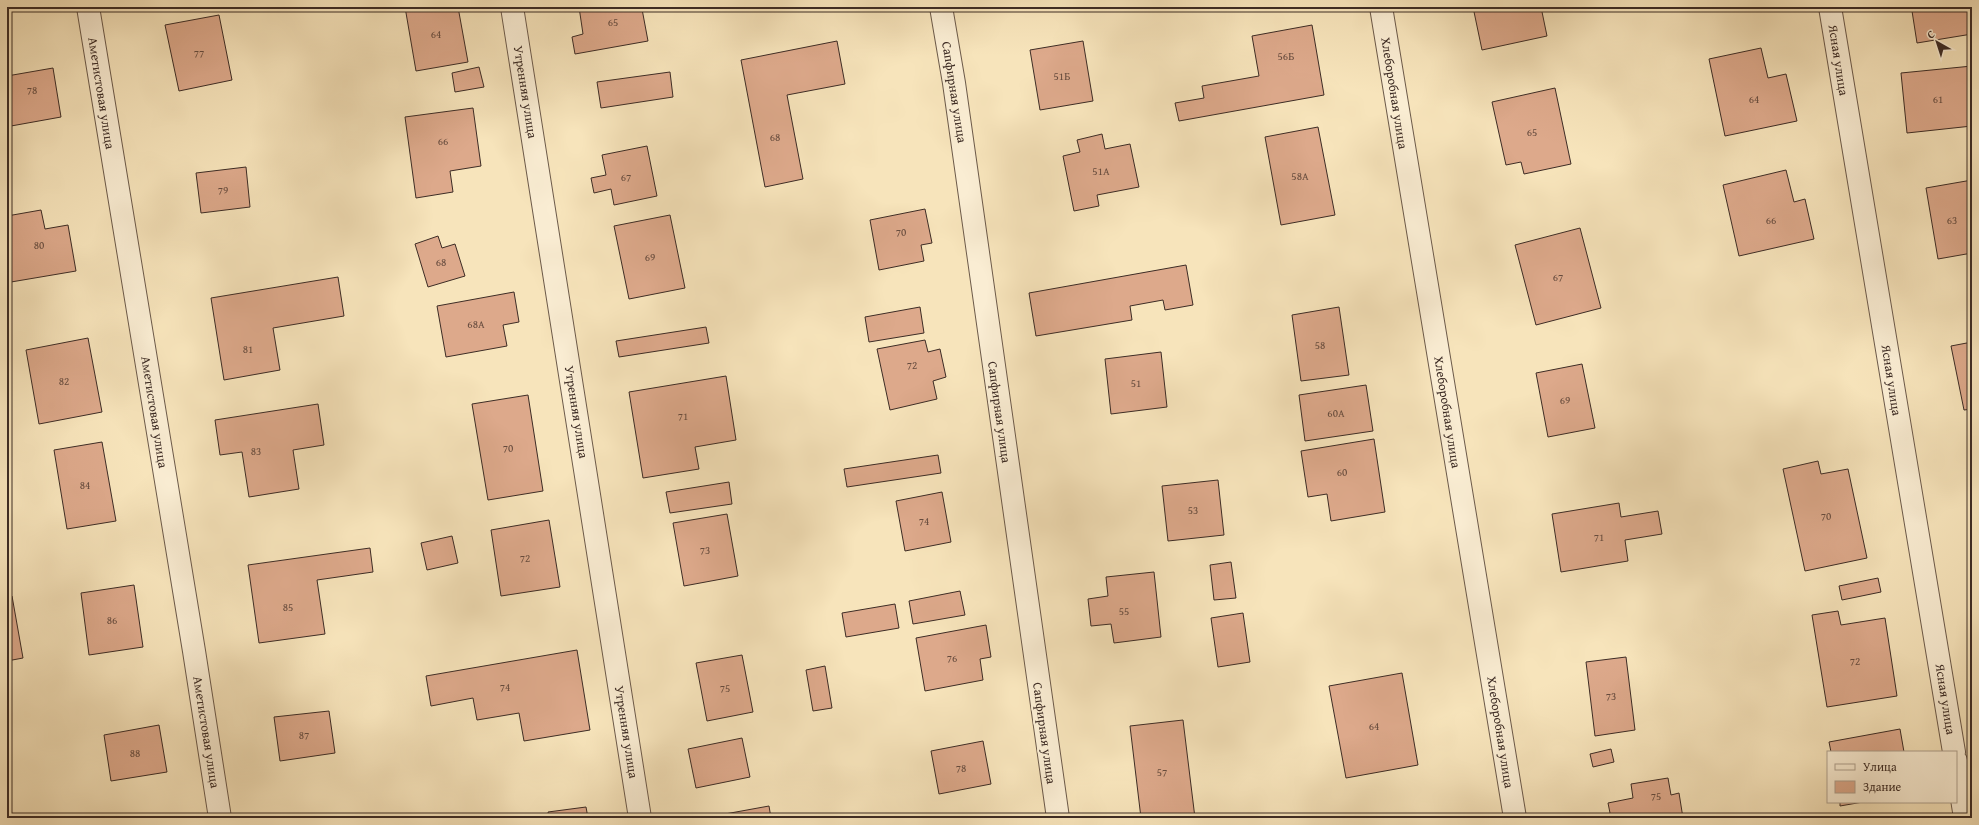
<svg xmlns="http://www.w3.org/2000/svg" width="1979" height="825" font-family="'Gentium Book Plus',serif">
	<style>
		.building { fill: #dda98b; stroke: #3d2c25 }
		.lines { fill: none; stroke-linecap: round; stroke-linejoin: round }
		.minor-casing { stroke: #6c5a4a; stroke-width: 24 }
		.minor { stroke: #faedd3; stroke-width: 22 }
		.labels { text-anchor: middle; stroke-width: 4; stroke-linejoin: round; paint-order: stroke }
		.number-label { font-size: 11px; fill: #654b3e }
		.street-label { font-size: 13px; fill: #3d2c25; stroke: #faedd3 }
	</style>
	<rect width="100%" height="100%" fill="#f7e4bb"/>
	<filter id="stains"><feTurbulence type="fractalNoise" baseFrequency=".005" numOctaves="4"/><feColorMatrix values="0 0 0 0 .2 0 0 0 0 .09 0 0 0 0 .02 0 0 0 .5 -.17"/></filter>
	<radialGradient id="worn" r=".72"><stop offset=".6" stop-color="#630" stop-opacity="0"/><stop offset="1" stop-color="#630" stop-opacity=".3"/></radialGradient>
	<path class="building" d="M405 7H458L468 62 416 71Z
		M579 7H631L632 10 642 9 648 41 575 54 572 37 583 34Z
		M1473 7H1541L1547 36 1482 50Z
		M1935 7H1972V34L1917 43 1912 11Z
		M219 15 232 80 179 91 165 25Z
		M1312 25 1324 95 1179 121 1175 103 1204 98 1202 86 1259 76 1252 36Z
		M837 41 845 84 787 95 803 179 765 187 741 60Z
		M1083 41 1093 101 1040 110 1030 50Z
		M1761 48 1768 78 1786 74 1797 121 1725 136 1709 59Z
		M1972 66V126L1907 133 1901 73Z
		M479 67 484 87 455 92 452 73Z
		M53 68 61 117 11 126 7 103V76Z
		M670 72 673 97 601 108 597 82Z
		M1555 88 1571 164 1524 174 1521 162 1506 165 1492 102Z
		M473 108 481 166 450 171 453 192 416 198 405 117Z
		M1318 127 1335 215 1281 225 1265 137Z
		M1102 134 1105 149 1130 144 1139 187 1097 195 1099 206 1074 211 1063 156 1080 152 1077 140Z
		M647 146 657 196 614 205 611 189 594 193 591 178 606 175 602 155Z
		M246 167 250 207 201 213 196 173Z
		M1786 170 1794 202 1805 199 1814 239 1739 256 1723 185Z
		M1972 180V253L1938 259 1926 188Z
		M925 209 932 243 921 245 924 261 879 270 870 220Z
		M41 210 45 229 68 225 76 271 11 282 7 260V216Z
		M670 215 685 288 629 299 614 226Z
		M1580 228 1601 308 1536 325 1515 245Z
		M438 236 442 248 455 244 465 276 428 287 415 244Z
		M1186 265 1193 305 1165 310 1163 300 1130 306 1132 320 1036 336 1029 293Z
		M338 277 344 316 273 328 280 370 224 380 211 298Z
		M514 292 519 322 503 325 507 346 446 357 437 306Z
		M920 307 924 333 869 342 865 317Z
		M1339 307 1349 375 1301 381 1292 315Z
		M706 327 709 343 619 357 616 341Z
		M88 338 102 412 39 424 26 350Z
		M925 340 928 352 940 349 946 377 933 381 937 399 890 410 877 349Z
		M1972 342V409L1964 410 1951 346Z
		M1161 352 1167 407 1111 414 1105 359Z
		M1582 364 1595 428 1548 437 1536 373Z
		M726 376 736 440 695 447 699 469 643 478 629 392Z
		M1366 385 1373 431 1305 441 1299 395Z
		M528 395 543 491 488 500 472 404Z
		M318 404 324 445 293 450 299 489 249 497 242 452 220 455 215 420Z
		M1374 439 1385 512 1331 521 1327 494 1308 497 1301 451Z
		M102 442 116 521 67 529 54 450Z
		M938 455 941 473 847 487 844 469Z
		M1818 461 1821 474 1848 469 1867 558 1805 571 1783 469Z
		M1218 480 1224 535 1168 541 1162 486Z
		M729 482 732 504 670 513 666 492Z
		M942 492 951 542 905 551 896 501Z
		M1619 503 1621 517 1658 511 1662 534 1625 540 1628 561 1561 572 1552 514Z
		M727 514 738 576 684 586 673 523Z
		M549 520 560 587 501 596 491 530Z
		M452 536 458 563 427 570 421 543Z
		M370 548 373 572 317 580 325 634 259 643 248 565Z
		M1231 562 1236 598 1214 600 1210 565Z
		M1154 572 1161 637 1114 643 1111 624 1091 626 1088 599 1108 596 1106 577Z
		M1878 578 1881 592 1842 600 1839 586Z
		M134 585 143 647 89 655 81 593Z
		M960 591 965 615 913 624 909 601Z
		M12 596 23 658 7 661V597Z
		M895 604 899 628 846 637 842 613Z
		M1838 611 1841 625 1885 618 1897 696 1827 707 1812 615Z
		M1243 613 1250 662 1218 667 1211 618Z
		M986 625 991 657 980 659 983 680 925 691 916 638Z
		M577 650 590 730 524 741 519 713 477 720 473 698 431 706 426 676Z
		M742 655 753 712 707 721 696 663Z
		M1626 657 1635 730 1595 736 1586 662Z
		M825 666 832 708 813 711 806 670Z
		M1402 673 1418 765 1346 778 1329 686Z
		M329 711 335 753 280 761 274 717Z
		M1183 720 1195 818H1141L1130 726Z
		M159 725 167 772 111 781 104 735Z
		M1900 729 1904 752H1831L1829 742Z
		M742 738 750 777 696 788 688 749Z
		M983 741 991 784 939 794 931 751Z
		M1611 749 1614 762 1593 767 1590 754Z
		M1668 778 1671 795 1679 793 1683 818H1611L1608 803 1633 798 1631 784Z
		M1840 802H1863L1840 806Z
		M769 806 771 818H726L725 814Z
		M586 807 588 818H549L548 812Z"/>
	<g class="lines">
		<defs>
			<path id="minor" d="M88 7 194 651 220 818
				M512 7 640 818
				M941 7 954 83 1058 818
				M1381 7 1515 818
				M1830 7 1954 752
				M1956 761 1965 818"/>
		</defs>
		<use href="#minor" class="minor-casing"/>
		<use href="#minor" class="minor"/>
	</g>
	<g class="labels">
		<g class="number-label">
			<text x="613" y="26">65</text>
			<text x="436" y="38">64</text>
			<text x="199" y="57">77</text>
			<text x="1286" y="60">56Б</text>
			<text x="1062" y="80">51Б</text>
			<text x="32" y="94">78</text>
			<text x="1754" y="103">64</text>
			<text x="1938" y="103">61</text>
			<text x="1532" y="136">65</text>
			<text x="775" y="141">68</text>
			<text x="443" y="145">66</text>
			<text x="1101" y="175">51А</text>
			<text x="1300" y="180">58А</text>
			<text x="626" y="181">67</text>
			<text x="223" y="194">79</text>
			<text x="1771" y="224">66</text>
			<text x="1952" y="224">63</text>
			<text x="901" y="236">70</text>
			<text x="39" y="249">80</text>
			<text x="650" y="261">69</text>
			<text x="441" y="266">68</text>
			<text x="1558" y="281">67</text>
			<text x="476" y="328">68А</text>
			<text x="1320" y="349">58</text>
			<text x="248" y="353">81</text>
			<text x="912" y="369">72</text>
			<text x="64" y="385">82</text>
			<text x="1136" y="387">51</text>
			<text x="1565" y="404">69</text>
			<text x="1336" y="417">60А</text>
			<text x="683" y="420">71</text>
			<text x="508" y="452">70</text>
			<text x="256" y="455">83</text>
			<text x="1342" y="476">60</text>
			<text x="85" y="489">84</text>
			<text x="1193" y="514">53</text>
			<text x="1826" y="520">70</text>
			<text x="924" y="525">74</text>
			<text x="1599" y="541">71</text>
			<text x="705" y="554">73</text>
			<text x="525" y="562">72</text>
			<text x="288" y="611">85</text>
			<text x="1124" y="615">55</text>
			<text x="112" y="624">86</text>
			<text x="952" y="662">76</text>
			<text x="1855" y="665">72</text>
			<text x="505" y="691">74</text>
			<text x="725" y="692">75</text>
			<text x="1611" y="700">73</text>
			<text x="1374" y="730">64</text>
			<text x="304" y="739">87</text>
			<text x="135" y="757">88</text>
			<text x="961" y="772">78</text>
			<text x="1162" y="776">57</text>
			<text x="1656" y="800">75</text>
		</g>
		<g class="street-label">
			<text transform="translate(1839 60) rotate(81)" y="5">Ясная улица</text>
			<text transform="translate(526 92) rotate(81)" y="5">Утренняя улица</text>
			<text transform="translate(955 92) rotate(81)" y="5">Сапфирная улица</text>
			<text transform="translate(102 93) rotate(81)" y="5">Аметистовая улица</text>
			<text transform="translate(1395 93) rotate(81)" y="5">Хлеборобная улица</text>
			<text transform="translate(1892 380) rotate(81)" y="5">Ясная улица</text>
			<text transform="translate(155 412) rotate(81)" y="5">Аметистовая улица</text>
			<text transform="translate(577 412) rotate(81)" y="5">Утренняя улица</text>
			<text transform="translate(1000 412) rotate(82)" y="5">Сапфирная улица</text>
			<text transform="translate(1448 412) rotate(81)" y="5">Хлеборобная улица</text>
			<text transform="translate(1946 699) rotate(81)" y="5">Ясная улица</text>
			<text transform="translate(207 732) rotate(81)" y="5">Аметистовая улица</text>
			<text transform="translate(627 732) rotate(81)" y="5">Утренняя улица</text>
			<text transform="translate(1501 732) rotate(81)" y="5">Хлеборобная улица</text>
			<text transform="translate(1045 733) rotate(82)" y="5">Сапфирная улица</text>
		</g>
	</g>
	<rect width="1979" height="825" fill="none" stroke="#f7e4bb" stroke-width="24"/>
	<rect x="8" y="8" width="1963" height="809" fill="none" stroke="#3d2c25" stroke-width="2"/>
	<rect x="12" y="12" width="1955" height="801" fill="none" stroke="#3d2c25"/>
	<rect x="1827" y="751" width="130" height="52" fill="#faedd3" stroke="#aea08d"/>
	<rect x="1835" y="764" width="20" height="6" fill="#faedd3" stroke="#aea08d"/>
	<text x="1863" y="771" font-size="12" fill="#3d2c25">Улица</text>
	<rect x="1835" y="781" width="20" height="12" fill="#dda98b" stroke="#aea08d"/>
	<text x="1863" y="791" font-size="12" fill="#3d2c25">Здание</text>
	<g transform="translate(1937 42) rotate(321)" stroke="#faedd3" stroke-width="3" paint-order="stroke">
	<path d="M0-3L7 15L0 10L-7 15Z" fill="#3d2c25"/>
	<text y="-6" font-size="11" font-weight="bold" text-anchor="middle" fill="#3d2c25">С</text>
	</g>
	<rect width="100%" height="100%" filter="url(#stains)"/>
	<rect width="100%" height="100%" fill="url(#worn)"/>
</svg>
